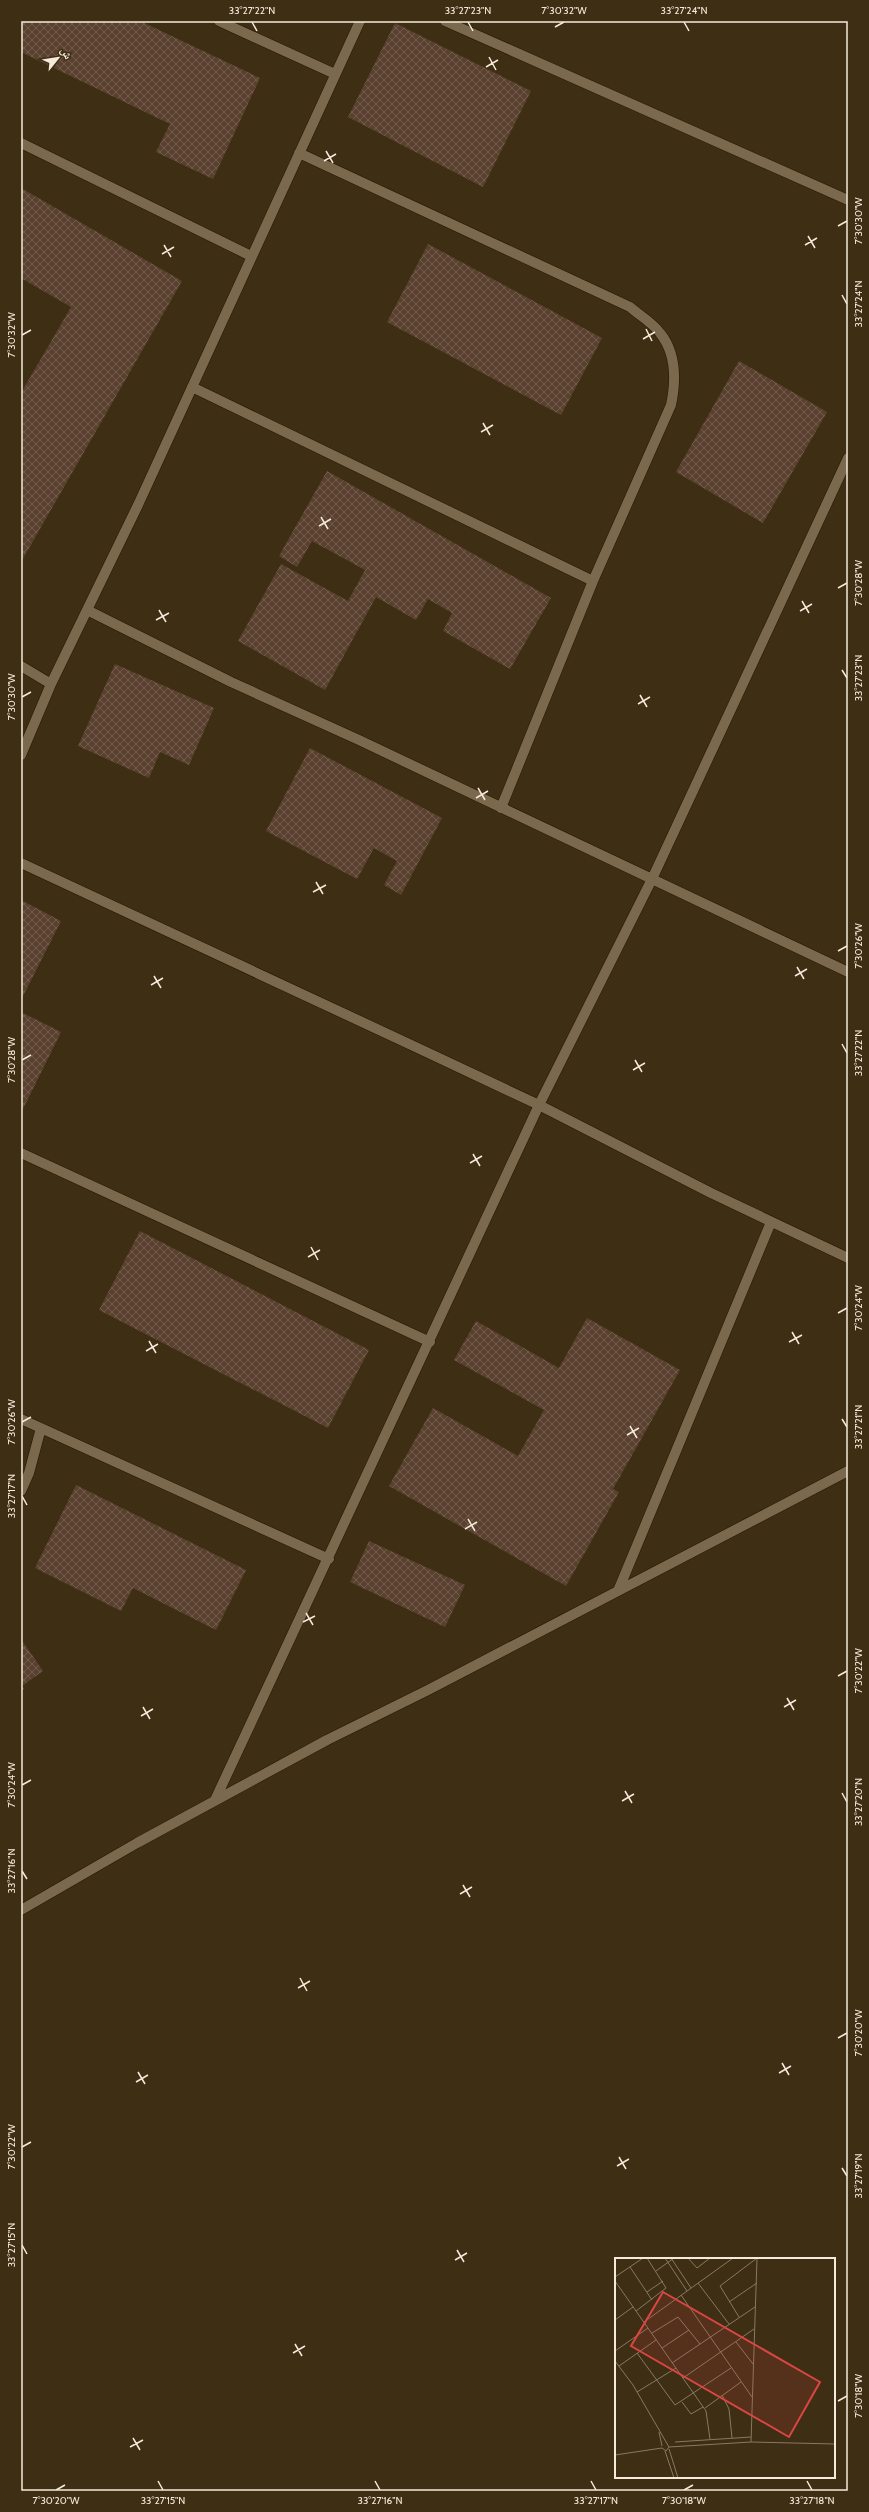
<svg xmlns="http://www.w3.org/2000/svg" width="869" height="2512" font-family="Cabin,'Noto Naskh Arabic',sans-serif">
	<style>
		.building { fill: url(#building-cross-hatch) }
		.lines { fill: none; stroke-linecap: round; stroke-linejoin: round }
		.street-casing { stroke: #251600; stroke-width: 11 }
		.street { stroke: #7b694e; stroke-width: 10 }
		.ticks { fill: none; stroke: #f5eadb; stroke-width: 1.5 }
		.inset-road { fill: none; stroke: #877964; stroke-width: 1 }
		.view { fill: #db4543; fill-opacity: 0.15; stroke: #db4543; stroke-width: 2 }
		.inset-edge { fill: none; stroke: #f5eadb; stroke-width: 2 }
		.neatline { fill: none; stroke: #f5eadb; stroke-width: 1.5 }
		.ticks-label { font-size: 10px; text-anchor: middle; fill: #f5eadb }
	</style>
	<defs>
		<pattern id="building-cross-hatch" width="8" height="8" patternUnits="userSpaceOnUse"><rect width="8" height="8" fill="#5a402f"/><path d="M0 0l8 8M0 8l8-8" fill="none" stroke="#725c4d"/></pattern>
	</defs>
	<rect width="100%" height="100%" fill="#3e2e14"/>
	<path class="building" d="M21 21H140L260 78 213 179 156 152 170 124 21 52Z
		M395 23 531 91 483 187 348 117Z
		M21 188 182 281 21 562V393L71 307 21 278Z
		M428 244 602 338 561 415 387 322Z
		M739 361 827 412 763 523 676 472Z
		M327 471 551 598 510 669 443 631 452 613 428 599 416 620 376 597 325 690 238 641 281 564 348 601 365 570 312 541 297 567 279 556Z
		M115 664 214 708 189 765 160 752 149 778 78 746Z
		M310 748 442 818 401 895 384 885 397 861 374 848 357 879 266 831Z
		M21 900 61 921 21 1000Z
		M21 1012 61 1032 22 1111H21Z
		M140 1231 369 1350 328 1428 99 1310Z
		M587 1318 680 1370 613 1489 619 1492 566 1586 389 1486 433 1408 518 1456 544 1410 454 1360 476 1321 559 1368Z
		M76 1485 246 1570 216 1630 133 1588 121 1611 35 1568Z
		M369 1541 465 1585 445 1627 350 1582Z
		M21 1639 43 1671 22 1686 24 1689 21 1691Z"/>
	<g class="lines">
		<defs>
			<path id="street" d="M219 21 335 74
				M445 21 848 200
				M21 143 251 256
				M299 153 630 307C639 315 653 323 660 333 677 354 676 381 671 405L593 581 501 808
				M192 387 593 581
				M87 610 231 682 359 740 848 972
				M21 666 51 684
				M21 755 51 684 138 505 360 21
				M21 863 422 1050 539 1105 711 1193 848 1258
				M21 1153 430 1342
				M21 1419 329 1559
				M21 1491 29 1473 41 1428
				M618 1591 771 1222
				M215 1800 539 1105 652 879 848 458
				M21 1910 137 1843 327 1740 428 1690 848 1471"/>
		</defs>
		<use href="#street" class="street-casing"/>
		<use href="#street" class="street"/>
	</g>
	<path class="ticks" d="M252 22 257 31M468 22 473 31M684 22 689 31M555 27 564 22M489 57 496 70M486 67 498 60M326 151 333 163M324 161 336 154M838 226 847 221M808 236 815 248M164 245 171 257M805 245 817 238M162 254 174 247M842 295 847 304M646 329 652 341M22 335 31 330M643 339 655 332M483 423 490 435M481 432 493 425M321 517 328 529M319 526 331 519M838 588 847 583M802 601 809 613M159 610 166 622M800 611 812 604M156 620 169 613M842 670 847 678M640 695 647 707M22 697 31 692M638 704 650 697M478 788 485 800M476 798 488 791M316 882 323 894M313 892 326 885M838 951 847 946M797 967 804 979M154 976 161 988M795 976 807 969M151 985 163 978M842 1044 847 1053M22 1060 31 1055M635 1060 642 1072M633 1070 645 1063M473 1154 480 1166M470 1163 482 1156M311 1247 318 1260M308 1257 320 1250M838 1313 847 1308M792 1332 799 1344M149 1341 156 1353M789 1342 802 1335M146 1351 158 1344M842 1419 847 1427M22 1422 31 1417M630 1426 637 1438M627 1435 639 1428M22 1496 27 1505M468 1519 475 1531M465 1529 477 1522M306 1613 313 1625M303 1622 315 1616M838 1676 847 1671M787 1698 794 1710M143 1707 150 1719M784 1707 796 1700M141 1716 153 1709M22 1785 31 1780M625 1791 632 1803M842 1793 847 1802M622 1801 634 1794M22 1871 27 1879M463 1885 470 1897M460 1894 472 1887M300 1978 307 1991M298 1988 310 1981M838 2038 847 2033M782 2063 789 2075M138 2072 145 2084M779 2073 791 2066M136 2082 148 2075M22 2147 31 2142M619 2157 626 2169M617 2166 629 2159M842 2168 847 2176M22 2245 27 2254M457 2250 464 2262M455 2260 467 2253M295 2344 302 2356M293 2353 305 2346M838 2401 847 2396M133 2438 140 2450M130 2447 143 2440M158 2481 163 2490M375 2481 380 2490M591 2481 596 2490M807 2481 812 2490M56 2490 65 2485M684 2490 693 2485"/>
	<g transform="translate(615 2258)">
		<rect width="220" height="220" fill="#3e2e14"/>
		<path class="inset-road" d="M50 0 72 33M56 0 76 30M73 0 82 10 95 0M15 9 37 42M41 13 59 0M0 19 28 0M0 23 91 153 95 181M83 25 114 66M32 34 48 23M66 37 137 139M114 44 142 25M21 53 51 30 32 0M124 59 105 28 142 0M0 62 18 49M29 64 118 0M37 75 63 59 85 86M121 84 138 106M47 90 74 72M0 93 33 70M22 95 60 147 116 110M0 103 18 127 54 189M57 105 140 49M4 108 41 82M68 120 139 71M22 134 61 110M107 137 114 151 117 180M67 144 76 156 88 149M90 150 126 124M44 174 47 188M60 184 136 179M136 184 142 0M54 191 63 220M50 193 59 220M0 197 47 190 51 193 54 189 136 184 220 186"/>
		<path class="view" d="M48 34 205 124 174 179 16 88Z"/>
		<rect width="220" height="220" class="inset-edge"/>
	</g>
	<rect width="869" height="2512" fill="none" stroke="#3e2e14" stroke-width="44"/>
	<g transform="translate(58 58) rotate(60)" stroke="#3e2e14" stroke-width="3" paint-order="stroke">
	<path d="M0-3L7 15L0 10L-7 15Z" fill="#f5eadb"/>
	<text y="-6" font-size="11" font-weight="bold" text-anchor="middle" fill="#f5eadb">ش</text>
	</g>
	<rect x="22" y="22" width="825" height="2468" class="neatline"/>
	<g class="ticks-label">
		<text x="252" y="14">33°27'22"N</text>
		<text x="468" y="14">33°27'23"N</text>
		<text x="564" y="14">7°30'32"W</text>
		<text x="684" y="14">33°27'24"N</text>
		<text transform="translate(858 221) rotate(-90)" y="4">7°30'30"W</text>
		<text transform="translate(858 304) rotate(-90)" y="4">33°27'24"N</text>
		<text transform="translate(11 335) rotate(-90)" y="4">7°30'32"W</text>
		<text transform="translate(858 583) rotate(-90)" y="4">7°30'28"W</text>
		<text transform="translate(858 678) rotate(-90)" y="4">33°27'23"N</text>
		<text transform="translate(11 697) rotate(-90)" y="4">7°30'30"W</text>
		<text transform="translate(858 946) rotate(-90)" y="4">7°30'26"W</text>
		<text transform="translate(858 1053) rotate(-90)" y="4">33°27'22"N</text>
		<text transform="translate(11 1060) rotate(-90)" y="4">7°30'28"W</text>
		<text transform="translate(858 1308) rotate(-90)" y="4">7°30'24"W</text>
		<text transform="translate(11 1422) rotate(-90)" y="4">7°30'26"W</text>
		<text transform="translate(858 1427) rotate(-90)" y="4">33°27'21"N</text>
		<text transform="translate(11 1496) rotate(-90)" y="4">33°27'17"N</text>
		<text transform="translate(858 1671) rotate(-90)" y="4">7°30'22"W</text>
		<text transform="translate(11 1785) rotate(-90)" y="4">7°30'24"W</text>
		<text transform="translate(858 1802) rotate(-90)" y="4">33°27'20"N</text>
		<text transform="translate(11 1871) rotate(-90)" y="4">33°27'16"N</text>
		<text transform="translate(858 2033) rotate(-90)" y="4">7°30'20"W</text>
		<text transform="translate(11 2147) rotate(-90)" y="4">7°30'22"W</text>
		<text transform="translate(858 2176) rotate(-90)" y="4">33°27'19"N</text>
		<text transform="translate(11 2245) rotate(-90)" y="4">33°27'15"N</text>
		<text transform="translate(858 2396) rotate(-90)" y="4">7°30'18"W</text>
		<text x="56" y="2504">7°30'20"W</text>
		<text x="163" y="2504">33°27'15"N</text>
		<text x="380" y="2504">33°27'16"N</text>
		<text x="596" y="2504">33°27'17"N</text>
		<text x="684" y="2504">7°30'18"W</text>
		<text x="812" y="2504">33°27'18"N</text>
	</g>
</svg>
